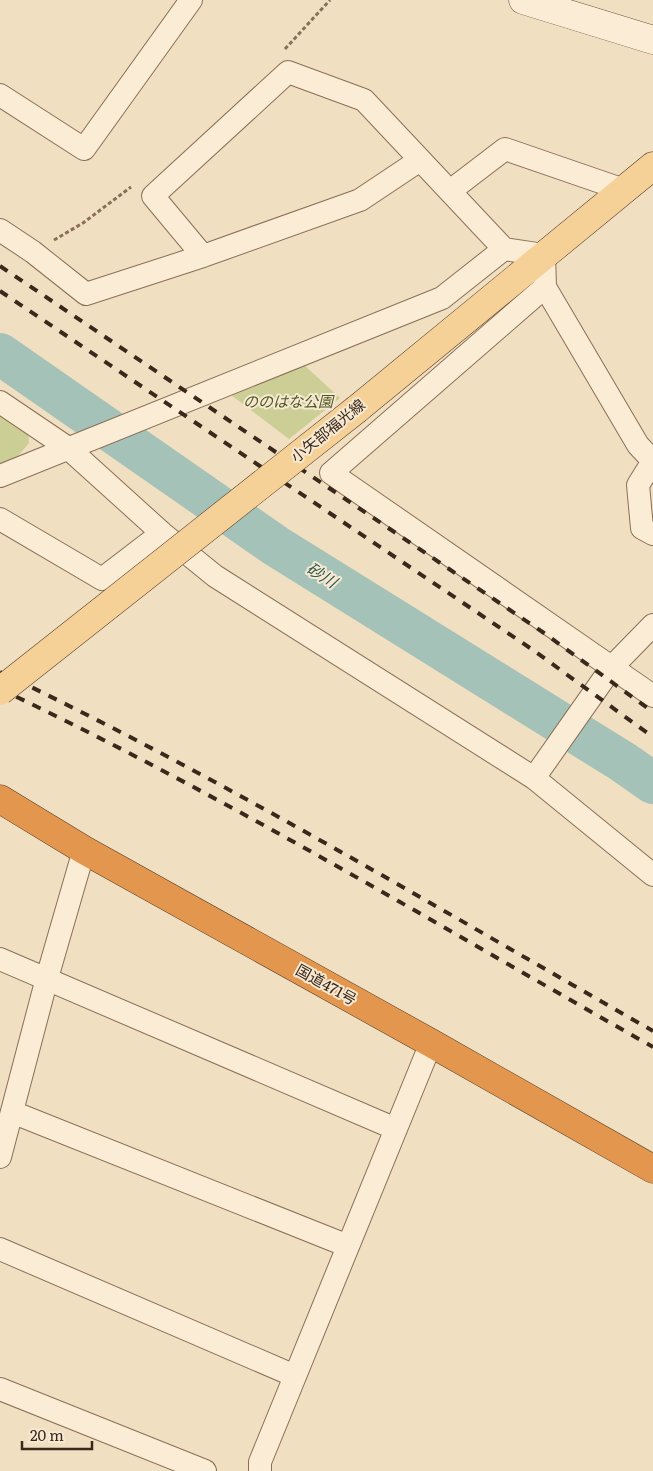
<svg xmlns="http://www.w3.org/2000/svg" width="653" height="1471" font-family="Literata,'Noto Sans JP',serif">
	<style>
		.green { fill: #cbce95 }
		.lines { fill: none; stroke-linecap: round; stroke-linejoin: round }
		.river { stroke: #a4c2b7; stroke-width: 42 }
		.street-casing { stroke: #8a6f58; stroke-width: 24 }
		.secondary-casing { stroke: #6c503b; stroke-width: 29 }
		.primary-casing { stroke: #573d2c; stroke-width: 29 }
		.highway-casing { stroke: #573d2c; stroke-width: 29 }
		.path { stroke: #8a6f58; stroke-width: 3; stroke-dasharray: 4 2.5; stroke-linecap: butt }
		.street { stroke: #faecd5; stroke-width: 22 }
		.secondary { stroke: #faecd5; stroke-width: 28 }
		.primary { stroke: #f5d197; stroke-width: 28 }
		.highway { stroke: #e3974e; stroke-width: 28 }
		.rail { stroke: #39291d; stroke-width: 4; stroke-dasharray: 9 9; stroke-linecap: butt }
		.primary-bridge-casing { stroke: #573d2c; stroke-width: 29; stroke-linecap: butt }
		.primary-bridge { stroke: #f5d197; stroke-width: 28 }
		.labels { text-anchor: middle; stroke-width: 4; stroke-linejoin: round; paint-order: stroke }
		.park-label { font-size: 15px; font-style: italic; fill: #4d5622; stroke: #f7e9d1 }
		.street-label { font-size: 15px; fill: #39291d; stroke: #f7e9d1 }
		.water-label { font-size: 16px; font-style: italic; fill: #2b5953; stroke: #f7e9d1 }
	</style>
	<rect width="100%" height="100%" fill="#f0dfc1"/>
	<path class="green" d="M303 364 340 398 289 439 231 395Z
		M0 412 28 432 29 443 18 456 0 463Z"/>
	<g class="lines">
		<path class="river" d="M0 354 276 546 623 762 653 783"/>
		<defs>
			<path id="street" d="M0 95 84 149 191 0
				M450 191 505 149 624 190
				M0 230 33 252 86 294 203 256 360 200 420 160
				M203 256 153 196 288 72 364 100 504 249
				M545 287 331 473 653 696
				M0 402 68 448 162 533 215 576 534 778 653 875
				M653 461 638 485 642 528 653 534
				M0 476 442 298 504 249 544 255 545 287 638 445 653 461
				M0 519 102 579 162 533
				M534 778 612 667 653 625
				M0 959 396 1129
				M12 1112 348 1246
				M0 1157 47 978 84 850
				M0 1249 295 1376
				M0 1389 205 1471
				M260 1471V1462L431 1043"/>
			<path id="secondary" d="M523 0 653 40"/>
			<path id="primary" d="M357 409 653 166"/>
			<path id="highway" d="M0 799 84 850 431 1043 653 1169"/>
		</defs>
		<use href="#street" class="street-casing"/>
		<use href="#secondary" class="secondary-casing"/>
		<use href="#primary" class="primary-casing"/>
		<use href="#highway" class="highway-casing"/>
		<path class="path" d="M285 49 330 0
			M54 240 83 223 131 187"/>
		<use href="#street" class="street"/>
		<use href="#secondary" class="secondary"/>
		<use href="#primary" class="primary"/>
		<use href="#highway" class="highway"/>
		<path class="rail" d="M0 266 544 633 653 712
			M0 291 533 650 653 737
			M0 672C224 779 437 908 653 1031
			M0 689C224 795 437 925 653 1047"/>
		<defs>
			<path id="primary-bridge" d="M0 691 357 409"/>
		</defs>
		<use href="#primary-bridge" class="primary-bridge-casing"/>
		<use href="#primary-bridge" class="primary-bridge"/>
	</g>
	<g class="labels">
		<g class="park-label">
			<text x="288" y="407">ののはな公園</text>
		</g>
		<g class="street-label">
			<text transform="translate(328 431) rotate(-39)" y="5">小矢部福光線</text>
			<text transform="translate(326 985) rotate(29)" y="5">国道471号</text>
		</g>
		<g class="water-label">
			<text transform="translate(322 575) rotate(32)" y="6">砂川</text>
		</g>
	</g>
	<path d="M22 1441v8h70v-8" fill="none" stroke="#39291d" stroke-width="2.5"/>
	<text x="30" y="1441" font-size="15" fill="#39291d" stroke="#f7e9d1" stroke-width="4" paint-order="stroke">20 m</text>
</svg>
